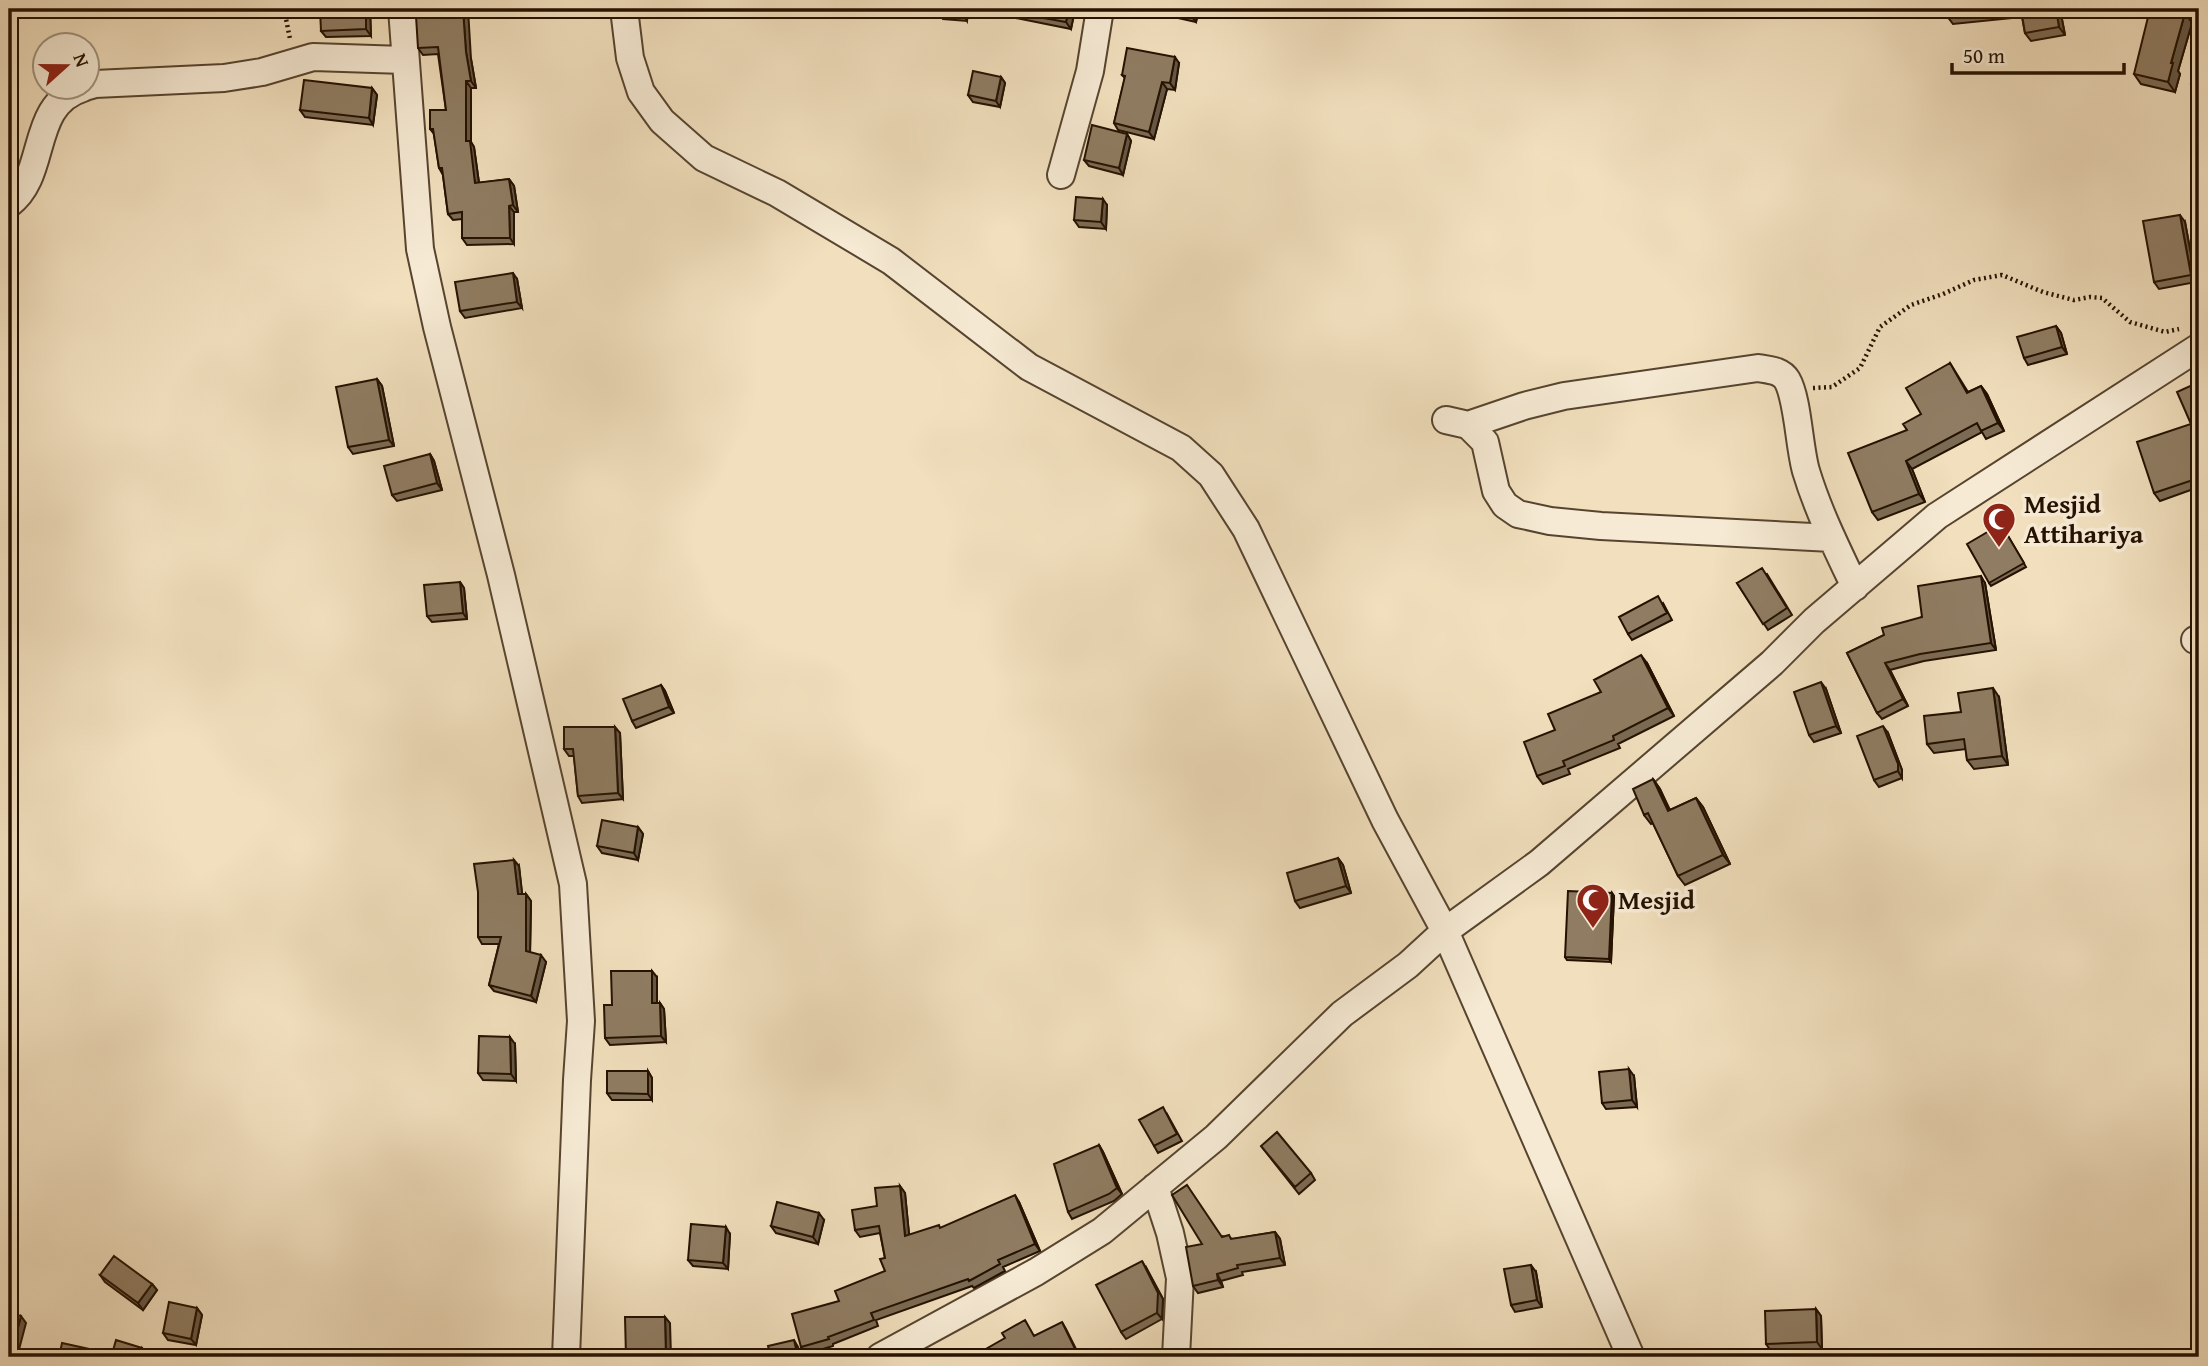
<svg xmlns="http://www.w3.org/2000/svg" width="2208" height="1366" font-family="'Gentium Book Plus',serif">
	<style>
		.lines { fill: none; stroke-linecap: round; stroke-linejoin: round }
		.minor-casing { stroke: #57442f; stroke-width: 30 }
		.path { stroke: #241100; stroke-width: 4.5; stroke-dasharray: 2 3.5; stroke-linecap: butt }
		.minor { stroke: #f6ead4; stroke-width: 26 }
		.wall { fill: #7b6b54; stroke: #241100; stroke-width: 2 }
		.shaded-wall { fill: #645745; stroke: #241100; stroke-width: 2 }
		.building { fill: #8f7c62; stroke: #241100; stroke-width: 2 }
		.labels { text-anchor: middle; stroke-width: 7; stroke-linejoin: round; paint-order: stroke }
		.poi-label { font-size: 26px; font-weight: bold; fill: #241100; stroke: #f6ead4; text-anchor: start }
	</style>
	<rect width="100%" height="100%" fill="#f1dfbd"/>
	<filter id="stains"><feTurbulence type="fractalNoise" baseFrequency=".00286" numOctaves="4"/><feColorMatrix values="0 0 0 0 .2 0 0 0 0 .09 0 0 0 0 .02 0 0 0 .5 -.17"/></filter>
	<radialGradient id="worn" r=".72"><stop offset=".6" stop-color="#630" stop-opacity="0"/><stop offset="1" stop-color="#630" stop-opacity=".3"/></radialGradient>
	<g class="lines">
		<defs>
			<path id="minor" d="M402 9 420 249 437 327 501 575 573 884 581 1021 577 1080 566 1357
				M624 9 630 58 641 92 662 121 704 158 777 193 891 261 1029 367 1181 448 1211 475 1246 529 1385 820 1445 931 1631 1357
				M88 86 95 84 224 78 262 72 313 57 404 60
				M1061 175 1090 71 1100 9
				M9 204C49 174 28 105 83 88
				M1446 420 1468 425 1485 442 1496 491 1505 505 1518 514 1550 521 1601 526 1832 538
				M1468 425 1524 406 1564 396 1758 368C1769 370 1781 370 1787 380 1798 399 1799 447 1806 471 1818 511 1837 549 1855 587
				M2195 640H2199
				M1155 1187 1170 1233 1180 1278 1176 1357
				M880 1357 1036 1272 1102 1231 1216 1137 1342 1014 1408 965 1445 931 1539 863 1772 663 1814 621 1937 516 2199 347"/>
		</defs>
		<use href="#minor" class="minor-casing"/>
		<path class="path" d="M284 9 290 39
			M1813 388 1832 387 1860 368 1880 327 1911 305 1943 294 1974 280 2002 275 2043 292 2074 300 2090 297 2102 298 2130 322 2165 332 2179 329"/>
		<use href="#minor" class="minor"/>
	</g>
	<path class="wall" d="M370 9 371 36 326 37 321 31Z
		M968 9 967 21 943 19 938 12Z
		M1011 9H1075L1071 29 1016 18 1011 12Z
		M1138 9H1199L1196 22Z
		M1946 9H2060L2065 35 2031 41 2025 33 2022 17 1953 24 1947 16Z
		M438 14 471 59 476 88H471V142L474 147 479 183 509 179 514 186 518 212H514V244L467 245 462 238V219L453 220 448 214 443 175 439 168 434 134 430 129 446 110 438 54 423 55 418 48Z
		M2192 23 2178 71 2180 74 2175 92 2141 84 2134 74Z
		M1179 63 1175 90 1167 89 1154 139 1118 130 1114 123 1125 78 1122 75Z
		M2199 66V94L2191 84Z
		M1001 77 1005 83 1000 107 973 102 968 95Z
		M372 88 377 95 373 125 305 117 300 110Z
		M1127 134 1131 141 1123 175 1089 166 1084 160Z
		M1107 205 1106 229 1079 227 1074 220Z
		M2185 222 2196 282 2159 289 2154 282Z
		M517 279 522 308 465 318 460 311Z
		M2056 326 2061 333 2067 354 2028 365 2024 358Z
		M1950 363 1968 392 1981 386 1987 394 2004 431 1986 439 1982 432 1912 469 1925 502 1878 520 1872 512 1907 430 1921 414Z
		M377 379 382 386 394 446 353 454 348 447Z
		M2199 382V487L2160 501 2154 493 2191 424Z
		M430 454 434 461 442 490 397 501 392 495Z
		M2001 524 2026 567 1991 586 1989 583Z
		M1767 574 1792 615 1768 630 1737 583Z
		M460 582 464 588 467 619 432 622 427 616Z
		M1985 583 1996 650 1924 661 1890 670 1908 706 1882 719 1877 713 1847 653 1922 617Z
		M1663 603 1672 620 1632 640 1628 634Z
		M1647 663 1674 716 1618 744 1620 748 1568 769 1570 774 1543 784 1537 776 1555 730 1601 692Z
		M661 685 665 691 674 713 636 728 632 721Z
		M1826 689 1841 733 1814 742 1809 735Z
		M1999 697 2008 765 1974 769 1967 760 1966 749 1934 753 1927 744Z
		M620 733 623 799 582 803 578 796 574 756H569L564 749Z
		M1888 733 1902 770V778L1879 787 1874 780Z
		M1653 779 1660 789 1670 810 1696 798 1703 807 1730 864 1685 885 1678 876 1653 823 1651 824 1644 815Z
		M638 827 643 834 638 860 602 853 597 846Z
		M1338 858 1343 865 1351 893 1300 908 1295 901Z
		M519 866 522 894H526L531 901 530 952 546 962 536 1002 494 991 489 985 499 944H482L478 937Z
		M1612 893 1614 896 1611 962 1567 960 1565 957Z
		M657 977V1003H660L664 1009 666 1042 610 1045 605 1038 612 1005Z
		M515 1044 516 1081 483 1080 478 1073Z
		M648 1071 652 1078V1100H612L607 1093Z
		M1634 1076 1637 1107 1606 1109 1602 1103Z
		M1167 1114 1182 1141 1158 1153 1154 1146Z
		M1099 1145 1103 1152 1122 1194 1114 1201 1072 1219 1068 1212Z
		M1261 1146 1311 1173 1315 1180 1299 1194Z
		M900 1186 905 1193 909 1235 941 1228 1019 1202 1040 1251 1003 1267 1005 1271 974 1288 972 1286 876 1320 878 1326 833 1344V1346L806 1354 801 1347 839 1301 885 1271V1258L880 1233 860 1237 855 1230 877 1206Z
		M824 1220 818 1244 776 1233 771 1226Z
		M1275 1232 1280 1239 1285 1265 1242 1272 1243 1275 1221 1281 1223 1287 1198 1293 1193 1286 1202 1244 1222 1236 1233 1239Z
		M730 1234 728 1269 693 1266 688 1260Z
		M1146 1267 1163 1299 1162 1319 1126 1339 1121 1332Z
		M1536 1272 1542 1307 1515 1312 1511 1305Z
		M100 1275 152 1284 157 1290 143 1310 105 1282Z
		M197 1308 202 1315 196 1345 168 1340 163 1333Z
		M1816 1309 1821 1316 1822 1349 1771 1351 1766 1344Z"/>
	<path class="shaded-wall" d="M366 9H370L371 36 366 29Z
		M463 9H468L471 59 476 88 471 81 466 52Z
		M963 9H968L967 21 963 14Z
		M1069 9H1075L1071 29 1066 22Z
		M1190 9H1199L1196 22 1189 13Z
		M2056 9H2060L2065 35 2059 27Z
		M2185 13 2192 23 2178 71 2180 74 2175 92 2168 82 2171 63Z
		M1175 57 1179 63 1175 90 1170 83Z
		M1001 77 1005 83 1000 107 996 101Z
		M466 81 471 88V142L474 147 480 190 475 183 466 141Z
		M1162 82 1167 89 1154 139 1149 132Z
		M372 88 377 95 373 125 369 118Z
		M1127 134 1131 141 1123 175 1119 168Z
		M509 179 514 186 518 212 513 205Z
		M1103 199 1107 205 1106 229 1101 222Z
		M509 206 514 212V244L510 238Z
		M2180 215 2185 222 2196 282 2191 275Z
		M513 273 517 279 522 308 517 302Z
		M2056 326 2061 333 2067 354 2062 347Z
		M377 379 382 386 394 446 389 440Z
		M1981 386 1987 394 2004 431 1998 423Z
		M430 454 434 461 442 490 437 483Z
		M1906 461 1912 469 1925 502 1919 494Z
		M1981 576 1985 583 1996 650 1991 643Z
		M460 582 464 588 467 619 463 613Z
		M1641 655 1647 663 1674 716 1668 708Z
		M1885 663 1890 670 1908 706 1903 699Z
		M1821 682 1826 689 1841 733 1836 726Z
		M661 685 665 691 674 713 669 707Z
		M1993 688 1999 697 2008 765 2002 756Z
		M1883 726 1888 733 1902 770V778L1898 771Z
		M615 727 620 733 623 799 618 793Z
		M1653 779 1660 789 1674 821 1668 811Z
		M1696 798 1703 807 1730 864 1723 855Z
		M638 827 643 834 638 860 634 853Z
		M1338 858 1343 865 1351 893 1346 886Z
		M514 860 519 866 523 901 518 894Z
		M1612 893 1614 896 1611 962 1609 959Z
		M526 894 531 901 530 957 526 951Z
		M541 955 546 962 536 1002 531 996Z
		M652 971 657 977V1010L652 1003Z
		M660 1003 664 1009 666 1042 661 1036Z
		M510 1037 515 1044 516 1081 511 1074Z
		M1629 1069 1634 1076 1637 1107 1632 1100Z
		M648 1071 652 1078V1100L648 1094Z
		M1099 1145 1103 1152 1122 1194 1117 1188Z
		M900 1186 905 1193 910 1243 905 1236Z
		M1015 1195 1019 1202 1040 1251 1035 1244Z
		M819 1213 824 1220 818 1244 813 1237Z
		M726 1227 730 1234 728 1269 723 1263Z
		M1275 1232 1280 1239 1285 1265 1280 1258Z
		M1142 1261 1163 1299 1162 1319 1157 1313Z
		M1531 1265 1536 1272 1542 1307 1537 1300Z
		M1217 1274 1221 1281 1223 1287 1218 1280Z
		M152 1284 157 1290 143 1310 138 1303Z
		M197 1308 202 1315 196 1345 191 1339Z
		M1816 1309 1821 1316 1822 1349 1817 1342Z
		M21 1316 26 1323 17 1357H10Z
		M665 1317 670 1323 671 1357H666Z
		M1062 1322 1066 1329 1080 1357H1079Z
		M794 1340 798 1347 801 1357H798Z
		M142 1348 147 1355 146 1357H140Z"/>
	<path class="building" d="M320 9H366V29L321 31Z
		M438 9H463L466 52 471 81H466V141H470L475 183 509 179 513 205 509 206 510 238H462V212L448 214 442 168H439L433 129H430V110H446L438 47 418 48 416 16 438 14Z
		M938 9H963V14L938 12Z
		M1011 9H1069L1066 22 1011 12Z
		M1172 9H1190L1189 13Z
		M1946 9H2015L1947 16Z
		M2021 9H2056L2059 27 2025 33Z
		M2150 9H2167L2185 13 2171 63H2173L2168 82 2134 74Z
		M1127 48 1175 57 1170 83 1162 82 1149 132 1114 123 1125 76 1122 75Z
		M2199 66V88L2191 84Z
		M973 71 1001 77 996 101 968 95Z
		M304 80 372 88 369 118 300 110Z
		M1092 125 1127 134 1119 168 1084 160Z
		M1076 197 1103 199 1101 222 1074 220Z
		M2180 215 2191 275 2154 282 2143 221Z
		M513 273 517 302 460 311 455 282Z
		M2056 326 2062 347 2024 358 2017 337Z
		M1950 363 1967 393 1981 386 1998 423 1981 431 1977 423 1906 461 1919 494 1872 512 1848 453 1907 430 1903 424 1921 414 1906 388Z
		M377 379 389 440 348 447 336 387Z
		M2199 382V478L2154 493 2137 442 2191 424 2177 392Z
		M430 454 437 483 392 495 384 466Z
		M2001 524 2024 563 1989 583 1967 544Z
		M1762 568 1787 608 1763 624 1737 583Z
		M1981 576 1991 643 1920 654 1885 663 1903 699 1877 713 1847 653 1884 635 1882 628 1922 617 1918 586Z
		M460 582 463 613 427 616 424 585Z
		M1658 596 1667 613 1628 634 1619 617Z
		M1641 655 1668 708 1613 736 1614 740 1563 761 1565 766 1537 776 1524 742 1555 730 1548 714 1601 692 1594 680Z
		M1821 682 1836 726 1809 735 1794 692Z
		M661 685 669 707 632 721 623 699Z
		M1993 688 2002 756 1967 760 1964 739 1927 744 1924 716 1961 712 1958 693Z
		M1883 726 1898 764V771L1874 780 1857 736Z
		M564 727H615L618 793 578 796 573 749H564Z
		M1653 779 1668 811 1696 798 1723 855 1678 876 1648 813 1644 815 1633 789Z
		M602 820 638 827 634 853 597 846Z
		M1338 858 1346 886 1295 901 1287 873Z
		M514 860 518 894H526V951L541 955 531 996 489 985 501 937H478V892L474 864Z
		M1568 891 1612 893 1609 959 1565 957Z
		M611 971H652V1003H660L661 1036 605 1038 604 1005H612Z
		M479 1036 510 1037 511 1074 478 1073Z
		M1629 1069 1632 1100 1602 1103 1599 1072Z
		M607 1071H648V1094L607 1093Z
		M1163 1107 1177 1134 1154 1146 1139 1120Z
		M1277 1132 1311 1173 1295 1187 1261 1146Z
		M1099 1145 1117 1188 1109 1194 1068 1212 1054 1164Z
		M1187 1185 1222 1237 1229 1235 1231 1239 1275 1232 1280 1258 1237 1265 1238 1268 1217 1274 1218 1280 1193 1286 1186 1247 1202 1244 1172 1195Z
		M900 1186 905 1236 939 1225 940 1228 1015 1195 1035 1244 998 1260 1000 1264 969 1281 968 1279 871 1313 874 1320 828 1337 829 1339 801 1347 792 1314 839 1301 835 1291 885 1271 880 1259 885 1258 879 1226 855 1230 852 1210 877 1206 875 1188Z
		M777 1202 819 1213 813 1237 771 1226Z
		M691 1224 726 1227 723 1263 688 1260Z
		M114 1256 152 1284 138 1303 100 1275Z
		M1142 1261 1158 1293 1157 1313 1121 1332 1096 1285Z
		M1531 1265 1537 1300 1511 1305 1504 1269Z
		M169 1302 197 1308 191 1339 163 1333Z
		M1816 1309 1817 1342 1766 1344 1765 1311Z
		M9 1313 21 1316 10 1357H9Z
		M625 1317H665L666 1357H626Z
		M1025 1320 1034 1336 1062 1322 1079 1357H979L977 1354 1005 1338 1002 1333Z
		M116 1340 142 1348 140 1357H59L62 1343 112 1354Z
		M794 1340 798 1357H771L768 1346Z
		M1210 1353H1247V1357H1211Z"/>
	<defs>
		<symbol id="mosque-pin" viewBox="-11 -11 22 30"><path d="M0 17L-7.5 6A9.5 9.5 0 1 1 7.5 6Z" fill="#8f2418" stroke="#f6ead4"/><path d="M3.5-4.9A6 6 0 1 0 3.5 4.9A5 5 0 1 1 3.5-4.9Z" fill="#fff"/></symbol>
	</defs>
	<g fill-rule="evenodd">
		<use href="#mosque-pin" x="1980" y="500" width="38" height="52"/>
		<use href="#mosque-pin" x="1574" y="881" width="38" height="52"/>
	</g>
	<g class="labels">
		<g class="poi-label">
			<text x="2024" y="513">Mesjid<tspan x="2024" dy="30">Attihariya</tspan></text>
			<text x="1618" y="909">Mesjid</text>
		</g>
	</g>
	<rect width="2208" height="1366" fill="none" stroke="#f1dfbd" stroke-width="35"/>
	<rect x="10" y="10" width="2187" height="1345" fill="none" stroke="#241100" stroke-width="3.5"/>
	<rect x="18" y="18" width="2173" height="1331" fill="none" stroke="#241100" stroke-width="2"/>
	<g transform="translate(66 66) rotate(69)"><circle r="33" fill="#f6ead4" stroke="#a2937f" stroke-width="2"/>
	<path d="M0-5L12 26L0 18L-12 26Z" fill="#8f2418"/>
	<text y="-10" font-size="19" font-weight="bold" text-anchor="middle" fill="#241100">N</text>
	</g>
	<path d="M1952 63v10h172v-10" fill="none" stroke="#241100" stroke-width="3.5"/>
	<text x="1963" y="63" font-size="21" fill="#241100" stroke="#f6ead4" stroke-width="5" paint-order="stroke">50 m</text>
	<rect width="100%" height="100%" filter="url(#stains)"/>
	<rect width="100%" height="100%" fill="url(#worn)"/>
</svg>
